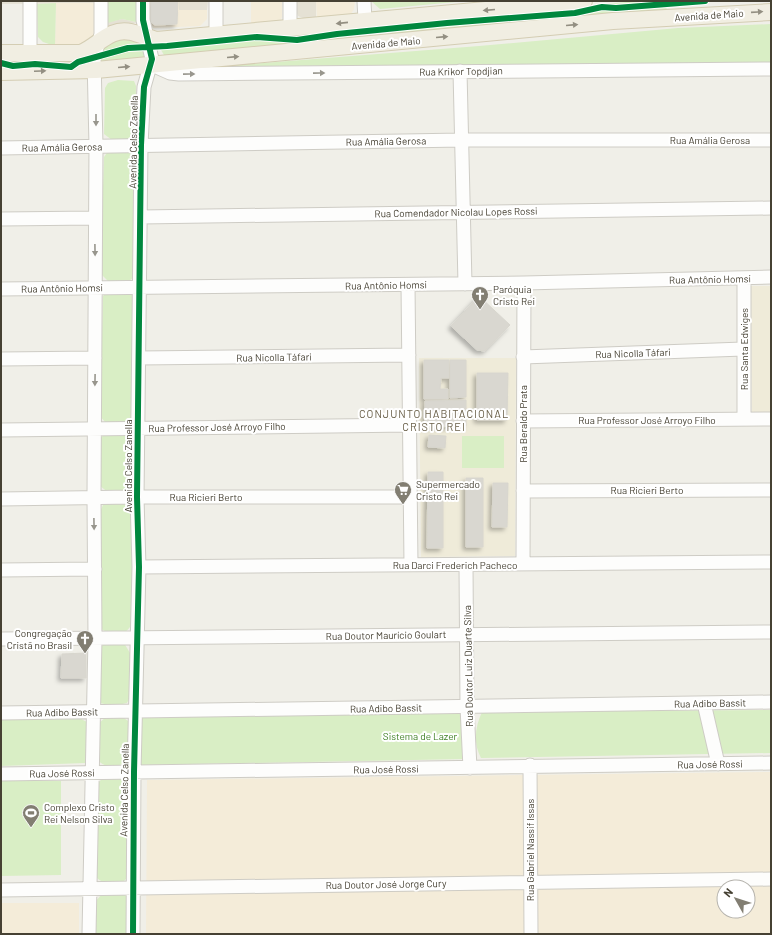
<svg xmlns="http://www.w3.org/2000/svg" width="772" height="935" font-family="Barlow,sans-serif">
	<style>
		.residential { fill: #e5e1d4 }
		.commercial { fill: #f4ecd9; fill-rule: evenodd }
		.education { fill: #efebd9 }
		.green { fill: #d9eec5 }
		.building { fill: #d9d7d0; stroke: #d8d6ce; filter: url(#shadow) }
		.lines { fill: none; stroke-linecap: round; stroke-linejoin: round }
		.minor-casing { stroke: #ceccc5; stroke-width: 15 }
		.major-casing { stroke: #d4cdb3; stroke-width: 18 }
		.minor { stroke: #fdfdfc; stroke-width: 13 }
		.major { stroke: #f1eee2; stroke-width: 16 }
		.cycleway-casing { stroke: #fff; stroke-width: 8 }
		.cycleway { stroke: #00873e; stroke-width: 6 }
		.oneway { fill: #938f82 }
		.oneway2 { fill: #98968d }
		.labels { text-anchor: middle; stroke-width: 4; stroke-linejoin: round; paint-order: stroke }
		.street-label { font-size: 10px; fill: #464133; stroke: #fff }
		.poi-label { font-size: 10px; fill: #464133; stroke: #fff; text-anchor: start }
		.park-label { font-size: 10px; fill: #3b7e21; stroke: #fff }
		.neighbourhood-label { font-size: 11px; letter-spacing: 1px; fill: #6a6049; stroke: #fff }
	</style>
	<defs>
		<filter id="shadow"><feDropShadow dx="-3" dy="3" stdDeviation="2" flood-color="#0004"/></filter>
	</defs>
	<rect width="100%" height="100%" fill="#f0efe8"/>
	<path class="residential" d="M1 1H104L113 21 122 19 136 22 137 1 149 21 94 28V3L1 4Z
		M179 1H208L207 10H179Z
		M295 1H316V18H303L298 16 295 8Z"/>
	<path class="commercial" d="M148 1H179V10H207V19L200 26 153 28 149 21Z
		M251 1H282V17L280 21 251 26Z
		M316 1H355L354 9 351 14 341 20H317Z
		M56 3H94V35L92 38 82 46H55Z
		M771 772V934H146L147 780ZM724 887H748V911H724Z
		M1 903H79V934H1Z"/>
	<path class="education" d="M751 286H771V413L752 414Z
		M419 358H516L515 556 421 557Z"/>
	<path class="green" d="M104 1H137L136 22 122 19 104 24Z
		M371 1H467L380 9Z
		M637 1H664L667 10 393 35 388 27 395 23Z
		M56 3 55 46 43 42 38 37 37 4Z
		M771 24V62L503 65 225 66 479 46 678 28Z
		M349 27 354 31V34L351 39 164 55 158 45Z
		M116 36 141 41 149 60 99 66 101 50Z
		M118 80 134 81 136 86 135 136 130 141 112 140 104 134 105 88 108 83Z
		M109 150 137 152 135 276 128 282 108 281 102 275 101 247 104 157Z
		M107 293H129L134 296 132 418 125 423 105 422 100 416 103 296Z
		M127 432 135 439 132 489C117 498 112 496 99 485L101 438 105 433Z
		M462 436H504V468H462Z
		M111 501 128 502 135 508 133 621C126 639 111 638 98 626L100 512 103 505Z
		M104 643H124L130 653 131 695 127 703 113 706 100 703 98 652Z
		M771 710V753L481 758C473 743 475 727 482 712Z
		M463 711 466 759 138 765V716Z
		M121 716 131 723C131 741 137 765 113 766 106 767 101 764 97 759L99 723 106 717Z
		M81 719 87 722 89 756 85 763 1 766V720Z
		M104 776H124L130 783V875L122 883C111 884 103 885 95 876L96 786Z
		M1 781H61V875L1 876Z
		M102 894H121L130 897 129 934H95V902Z"/>
	<path class="building" d="M151 1H178L177 24 155 25 151 22Z
		M479 296 510 325 485 351 477 350 451 326Z
		M424 360H449V378H441L440 389H448V399H424Z
		M450 360H466V397L450 398Z
		M477 373H508L507 420H477Z
		M466 400V426L425 427V401Z
		M429 435 446 436 445 448 428 447Z
		M428 472H443V548H427Z
		M466 478H483V547H466Z
		M493 483H508L507 527H492Z
		M86 653V678H61L62 654Z"/>
	<g class="lines">
		<defs>
			<path id="minor" d="M30 1V53
				M290 1V28
				M364 1 365 20
				M216 34V1
				M152 65 170 73 179 74 771 69
				M460 71 465 284
				M1 148 462 140H771
				M141 217 771 208
				M1 219 95 218
				M408 285 411 565
				M1 289 524 283 771 277
				M523 357 743 349
				M139 358 409 355
				M1 359 95 358
				M744 419V278
				M523 421 771 419
				M1 430 410 425
				M523 491 771 490
				M1 499 132 497H410
				M523 564 524 283
				M466 565 467 707 470 768
				M139 567 771 562
				M1 570 95 569
				M1 639 771 632
				M704 703 718 764
				M1 713 771 702
				M530 765 531 934
				M1 774 771 763
				M1 890 771 879
				M89 934 95 638 94 497 96 146 94 58 101 34V1
				M133 934 134 772 139 567 137 497 141 145 144 87 152 59 143 20V1"/>
			<path id="major" d="M1 53H81C98 46 110 27 131 32 140 34 148 38 157 40L584 1
				M1 72 96 70 613 21 771 12"/>
		</defs>
		<use href="#minor" class="minor-casing"/>
		<use href="#major" class="major-casing"/>
		<use href="#minor" class="minor"/>
		<use href="#major" class="major"/>
		<defs>
			<path id="cycleway" d="M1 63 13 66 35 64 71 67 78 62 128 48 167 46 257 37 297 40 337 34 447 23 575 13 602 7 616 8 705 1
				M133 934 134 772 139 567 137 497 141 145 144 87 152 59 143 20V1"/>
		</defs>
		<use href="#cycleway" class="cycleway-casing"/>
		<use href="#cycleway" class="cycleway"/>
	</g>
	<defs><path id="oneway-solid" d="M-6-.8H1V-3.2L6.5 0L1 3.2V.8H-6Z"/></defs>
	<g class="oneway">
		<use href="#oneway-solid" transform="translate(489 10) rotate(175)"/>
		<use href="#oneway-solid" transform="translate(757 12) rotate(-4)"/>
		<use href="#oneway-solid" transform="translate(342 23) rotate(174)"/>
		<use href="#oneway-solid" transform="translate(572 25) rotate(-5)"/>
		<use href="#oneway-solid" transform="translate(442 37) rotate(-5)"/>
		<use href="#oneway-solid" transform="translate(233 57) rotate(-5)"/>
		<use href="#oneway-solid" transform="translate(124 67) rotate(-5)"/>
		<use href="#oneway-solid" transform="translate(40 71) rotate(-2)"/>
	</g>
	<g class="oneway2">
		<use href="#oneway-solid" transform="translate(319 73) rotate(-1)"/>
		<use href="#oneway-solid" transform="translate(189 74) rotate(-1)"/>
		<use href="#oneway-solid" transform="translate(96 120) rotate(90)"/>
		<use href="#oneway-solid" transform="translate(95 250) rotate(89)"/>
		<use href="#oneway-solid" transform="translate(95 380) rotate(91)"/>
		<use href="#oneway-solid" transform="translate(94 524) rotate(89)"/>
	</g>
	<defs>
		<symbol id="church-pin" viewBox="-11 -11 22 30"><path d="M0 17L-7.5 6A9.5 9.5 0 1 1 7.5 6Z" fill="#827e72" stroke="#fff"/><path d="M-1.2-6h2.4v3.5h3.3v2.4h-3.3V6h-2.4V-.1h-3.3v-2.4h3.3Z" fill="#fff"/></symbol>
		<symbol id="supermarket-pin" viewBox="-11 -11 22 30"><path d="M0 17L-7.5 6A9.5 9.5 0 1 1 7.5 6Z" fill="#827e72" stroke="#fff"/><path d="M-6-5.5h2.5l.6 2H6L4.5 2H-2.5L-4.4-4H-6ZM-1.5 3.2a1.3 1.3 0 1 0 .1 0ZM3 3.2a1.3 1.3 0 1 0 .1 0Z" fill="#fff"/></symbol>
		<symbol id="stadium-pin" viewBox="-11 -11 22 30"><path d="M0 17L-7.5 6A9.5 9.5 0 1 1 7.5 6Z" fill="#827e72" stroke="#fff"/><path d="M0-5a6.5 5 0 1 0 0 10a6.5 5 0 1 0 0-10ZM-3.5-1.8h7v3.6h-7Z" fill="#fff"/></symbol>
	</defs>
	<g fill-rule="evenodd">
		<use href="#church-pin" x="470" y="285" width="20" height="27"/>
		<use href="#supermarket-pin" x="393" y="480" width="20" height="27"/>
		<use href="#church-pin" x="75" y="629" width="20" height="27"/>
		<use href="#stadium-pin" x="21" y="803" width="20" height="27"/>
	</g>
	<g class="labels">
		<g class="street-label">
			<text transform="translate(709 15) rotate(-4)" y="4">Avenida de Maio</text>
			<text transform="translate(386 43) rotate(-5)" y="4">Avenida de Maio</text>
			<text transform="translate(461 71) rotate(-1)" y="4">Rua Krikor Topdjian</text>
			<text x="710" y="144">Rua Amália Gerosa</text>
			<text transform="translate(386 141) rotate(-1)" y="4">Rua Amália Gerosa</text>
			<text transform="translate(133 142) rotate(-89)" y="4">Avenida Celso Zanella</text>
			<text transform="translate(62 147) rotate(-1)" y="4">Rua Amália Gerosa</text>
			<text transform="translate(456 212) rotate(-1)" y="4">Rua Comendador Nicolau Lopes Rossi</text>
			<text transform="translate(710 279) rotate(-1)" y="4">Rua Antônio Homsi</text>
			<text transform="translate(386 285) rotate(-1)" y="4">Rua Antônio Homsi</text>
			<text transform="translate(62 288) rotate(-1)" y="4">Rua Antônio Homsi</text>
			<text transform="translate(744 349) rotate(-90)" y="4">Rua Santa Edwiges</text>
			<text transform="translate(633 353) rotate(-2)" y="4">Rua Nicolla Táfari</text>
			<text transform="translate(274 357) rotate(-1)" y="4">Rua Nicolla Táfari</text>
			<text x="647" y="424">Rua Professor José Arroyo Filho</text>
			<text transform="translate(523 424) rotate(-90)" y="4">Rua Beraldo Prata</text>
			<text transform="translate(217 427) rotate(-1)" y="4">Rua Professor José Arroyo Filho</text>
			<text transform="translate(128 466) rotate(-90)" y="4">Avenida Celso Zanella</text>
			<text x="647" y="494">Rua Ricieri Berto</text>
			<text x="206" y="501">Rua Ricieri Berto</text>
			<text x="455" y="569">Rua Darci Frederich Pacheco</text>
			<text transform="translate(386 635) rotate(-1)" y="4">Rua Doutor Maurício Goulart</text>
			<text transform="translate(468 666) rotate(-91)" y="4">Rua Doutor Luiz Duarte Silva</text>
			<text transform="translate(710 703) rotate(-1)" y="4">Rua Adibo Bassit</text>
			<text transform="translate(386 708) rotate(-1)" y="4">Rua Adibo Bassit</text>
			<text transform="translate(62 712) rotate(-1)" y="4">Rua Adibo Bassit</text>
			<text transform="translate(710 764) rotate(-1)" y="4">Rua José Rossi</text>
			<text transform="translate(386 769) rotate(-1)" y="4">Rua José Rossi</text>
			<text transform="translate(62 773) rotate(-1)" y="4">Rua José Rossi</text>
			<text transform="translate(124 790) rotate(-89)" y="4">Avenida Celso Zanella</text>
			<text transform="translate(530 850) rotate(-90)" y="4">Rua Gabriel Nassif Issas</text>
			<text transform="translate(386 884) rotate(-1)" y="4">Rua Doutor José Jorge Cury</text>
		</g>
		<g class="poi-label">
			<text x="493" y="293">Paróquia<tspan x="493" dy="12">Cristo Rei</tspan></text>
			<text x="416" y="488">Supermercado<tspan x="416" dy="12">Cristo Rei</tspan></text>
			<text x="72" y="637" text-anchor="end">Congregação<tspan x="72" dy="12">Cristã no Brasil</tspan></text>
			<text x="44" y="811">Complexo Cristo<tspan x="44" dy="12">Rei Nelson Silva</tspan></text>
		</g>
		<g class="park-label">
			<text x="420" y="740">Sistema de Lazer</text>
		</g>
		<g class="neighbourhood-label">
			<text x="434" y="418">CONJUNTO HABITACIONAL<tspan x="434" dy="13">CRISTO REI</tspan></text>
		</g>
	</g>
	<rect width="772" height="935" fill="none" stroke="#464133" stroke-width="4"/>
	<g transform="translate(736 899) rotate(309)"><circle r="19" fill="#ffffff" stroke="#b5b3ad"/>
	<path d="M0-3L7 15L0 10L-7 15Z" fill="#827e72"/>
	<text y="-6" font-size="11" font-weight="bold" text-anchor="middle" fill="#464133">N</text>
	</g>
</svg>
